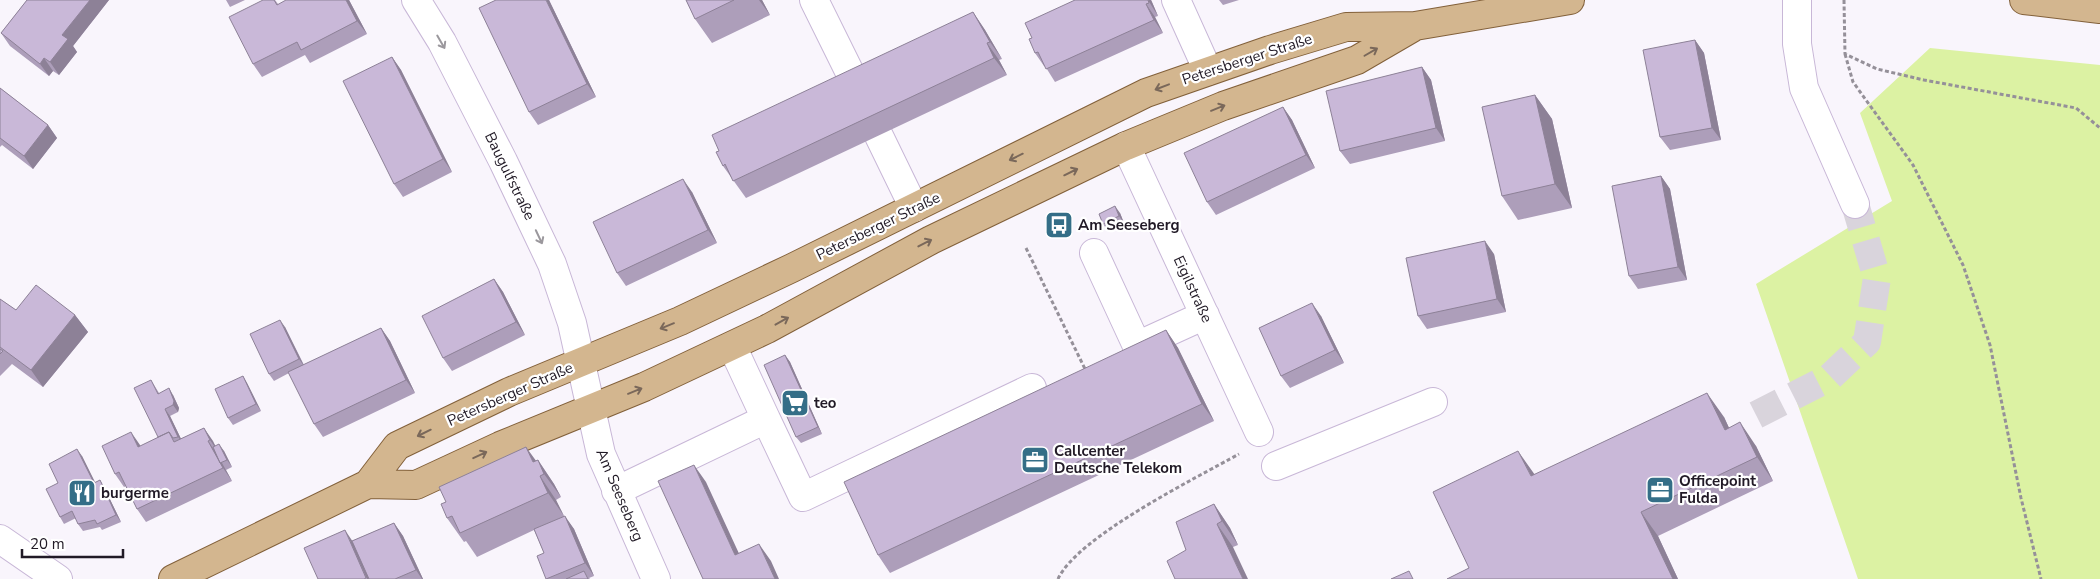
<svg xmlns="http://www.w3.org/2000/svg" width="2100" height="579" font-family="'Nunito Sans',sans-serif">
	<style>
		.green { fill: #dcf2a3 }
		.lines { fill: none; stroke-linecap: round; stroke-linejoin: round }
		.minor-tunnel { stroke: #d9d4dc; stroke-width: 28; stroke-dasharray: 28 14; stroke-linecap: butt }
		.minor-casing { stroke: #c8b7d7; stroke-width: 30 }
		.major-casing { stroke: #82603a; stroke-width: 30 }
		.path { stroke: #959099; stroke-width: 3; stroke-dasharray: 4 2.5; stroke-linecap: butt }
		.minor { stroke: #fff; stroke-width: 28 }
		.major { stroke: #d3b68f; stroke-width: 28 }
		.wall { fill: #ad9eba }
		.shaded-wall { fill: #8d8197 }
		.building { fill: #c9b8d8; stroke: #8d8197 }
		.oneway { stroke: #9b989d }
		.oneway2 { stroke: #7a685a }
		.labels { text-anchor: middle; stroke-width: 4.5; stroke-linejoin: round; paint-order: stroke }
		.street-label { font-size: 15px; fill: #211a26; stroke: #fff }
		.poi-label { font-size: 15px; font-weight: bold; fill: #211a26; stroke: #fff; text-anchor: start }
	</style>
	<rect width="100%" height="100%" fill="#f9f5fc"/>
	<path class="green" d="M1930 48 2100 65V579H1858L1756 284 1892 201 1860 113Z"/>
	<g class="lines">
		<path class="minor-tunnel" d="M1756 415 1829 378 1867 342 1877 278 1855 204"/>
		<defs>
			<path id="minor" d="M416 0 442 42 503 161 552 264 572 323 601 454 656 579
				M814 0 858 89
				M1176 0 1208 71
				M1797 0V44L1804 88 1855 204
				M879 136 914 208
				M1126 146 1259 432
				M1094 253 1137 346 1205 315
				M732 346 766 419
				M1276 466 1433 402
				M616 491 766 419 803 497 1032 388
				M0 539 58 579"/>
			<path id="major" d="M2024 0 2100 9
				M368 484 416 485 500 446 644 387 767 329 931 240 1126 146 1223 106 1357 60 1412 28
				M173 579 368 484 397 446 509 392 680 321 792 268 1146 93 1270 50 1346 27 1415 26 1570 0"/>
		</defs>
		<use href="#minor" class="minor-casing"/>
		<use href="#major" class="major-casing"/>
		<path class="path" d="M1844 0 1845 54 1877 69 1924 80 2076 108 2100 128
			M1845 54 1853 82 1913 165 1963 265 1990 345 2021 498 2041 579
			M1026 248 1086 371
			M1058 579C1077 537 1196 478 1239 454"/>
		<use href="#minor" class="minor"/>
		<use href="#major" class="major"/>
	</g>
	<path class="wall" d="M27 0H109L73 46 77 52 59 75 53 71 49 76 10 46 1 33Z
		M226 0H245L230 7Z
		M263 0H275L278 4 349 0 367 34 310 63 305 55 262 77 253 64Z
		M549 0 596 97 538 125 529 112Z
		M686 0H762L770 15 712 43 695 19Z
		M1075 0H1151L1158 16 1155 17 1163 33 1055 82 1045 66H1044L1035 53 1032 38Z
		M1219 0H1239L1223 5Z
		M973 12 985 30 1002 59 999 60 1007 75 746 198 723 166 719 151Z
		M1695 40 1704 53 1721 140 1670 150 1660 137Z
		M392 57 401 70 452 172 403 197 394 184Z
		M1422 67 1431 80 1445 141 1350 164 1340 151Z
		M0 88 48 125 57 138 33 169 2 145 0 147Z
		M1535 95 1552 119 1572 208 1518 220 1502 196Z
		M1283 107 1292 120 1315 168 1216 215 1207 202Z
		M1661 176 1670 189 1687 280 1638 289 1629 276Z
		M692 192 717 243 626 286 617 273Z
		M1120 213 1124 223 1108 231 1103 224Z
		M1494 254 1506 312 1427 329 1418 316Z
		M494 279 503 292 525 335 452 371 443 358Z
		M0 299 16 310 75 315 88 332 43 387 12 364 0 376Z
		M1321 316 1344 363 1290 388 1281 376Z
		M285 327 304 365 381 328 390 341 415 393 323 437 314 424 289 373 274 381 269 374Z
		M1166 330 1178 348 1214 421 890 573 878 555Z
		M785 355 790 362 822 434 801 443 796 437Z
		M243 376 247 383 261 411 233 425 228 418Z
		M151 380 159 393 173 395 179 408 178 412 170 416 181 439 204 428 215 446 224 451 232 467 226 470 232 481 146 522 137 509 126 486 124 487 115 474 158 437Z
		M1724 417 1729 428 1756 446 1773 481 1658 536 1678 579H1447L1469 568 1534 475Z
		M82 456 95 483 100 480 104 487 121 522 102 530 100 527 83 531 78 524 76 518 64 524 60 517 58 483Z
		M538 460 554 484 561 497 556 500 564 516 574 529 594 576 589 578 590 579H546L544 553 534 530 477 557 466 541 464 542 447 518 446 502Z
		M1214 504 1230 528 1238 545 1233 547 1186 550Z
		M394 523 403 536 423 579H318L352 541Z"/>
	<path class="shaded-wall" d="M90 0H109L73 46 77 52 59 75 50 62 62 35Z
		M346 0H349L367 34 357 21Z
		M546 0H549L596 97 587 84Z
		M759 0H762L770 15Z
		M1148 0H1151L1152 2 1158 16Z
		M1146 4 1155 17 1163 33 1154 20Z
		M973 12 985 30 1002 59 990 42Z
		M1695 40 1704 53 1721 140 1712 128Z
		M987 43 999 60 1007 75 994 58Z
		M392 57 401 70 452 172 443 159Z
		M44 58 53 71 49 76 40 64Z
		M1422 67 1431 80 1445 141 1436 128Z
		M1535 95 1552 119 1572 208 1555 184Z
		M1283 107 1292 120 1315 168 1306 155Z
		M48 125 57 138 33 169 24 156Z
		M1661 176 1670 189 1687 280 1678 267Z
		M683 179 692 192 717 243 708 230Z
		M1115 206 1120 213 1124 223 1119 216Z
		M1485 241 1494 254 1506 312 1497 299Z
		M494 279 503 292 525 335 516 322Z
		M1312 303 1321 316 1344 363 1335 350Z
		M75 315 88 332 43 387 31 370Z
		M280 320 285 327 304 366 299 359Z
		M381 328 390 341 415 393 406 380Z
		M1166 330 1178 348 1214 421 1202 404Z
		M785 355 790 362 822 434 818 427Z
		M243 376 247 383 261 411 256 404Z
		M169 388 173 395 179 408 178 412 173 405Z
		M1707 393 1724 417 1741 454 1725 430Z
		M165 409 170 416 183 443 178 437Z
		M1740 422 1756 446 1773 481 1757 457Z
		M204 428 213 441 219 453 210 440Z
		M131 432 140 445 147 460 138 447Z
		M208 441 217 454 232 481 223 468Z
		M219 444 224 451 232 467 227 460Z
		M526 447 542 469 538 460 554 484 561 497 544 474 533 462Z
		M77 449 82 456 99 490 94 483Z
		M1518 451 1535 475 1531 476Z
		M694 465 706 482 748 573 735 555Z
		M540 476 556 500 564 516 548 493Z
		M100 480 104 487 121 522 116 515Z
		M1214 504 1230 528 1238 545 1222 521Z
		M1641 512 1658 536 1678 579H1673Z
		M565 516 574 529 594 576 585 563Z
		M394 523 403 536 423 579H422L416 570Z
		M1217 524 1233 547 1248 579H1243Z
		M345 530 361 554 372 579H367Z
		M759 544 771 561 779 579H775Z"/>
	<path class="building" d="M27 0H90L62 35 68 39 50 62 44 58 40 64 1 33Z
		M263 0H274L277 5 286 0H346L357 21 301 50 297 42 253 64 229 17Z
		M496 0H546L587 84 529 112 479 8Z
		M686 0H734L695 19Z
		M1075 0H1148L1149 3 1146 4 1154 20 1046 69 1038 52 1035 53 1029 39 1032 38 1025 23Z
		M973 12 990 42 987 43 994 58 733 181 725 164 723 166 716 152 719 151 712 135Z
		M1695 40 1712 128 1660 137 1643 50Z
		M392 57 443 159 394 184 343 81Z
		M1422 67 1436 128 1340 151 1326 91Z
		M0 88 48 125 24 156 0 138Z
		M1535 95 1555 184 1502 196 1482 107Z
		M1283 107 1306 155 1207 202 1184 153Z
		M1661 176 1678 267 1629 276 1612 186Z
		M683 179 708 230 617 273 593 222Z
		M1115 206 1119 216 1103 224 1099 214Z
		M1485 241 1497 299 1418 316 1406 258Z
		M494 279 516 322 443 358 422 316Z
		M36 285 75 315 31 370 0 347V299L16 310Z
		M1312 303 1335 350 1281 376 1259 328Z
		M280 320 299 359 269 374 250 334Z
		M381 328 406 380 314 424 288 372Z
		M1166 330 1202 404 878 555 844 482Z
		M0 349 3 351 0 354Z
		M785 355 818 427 796 437 764 365Z
		M243 376 256 404 228 418 215 389Z
		M151 380 158 394 169 388 174 401 173 405 165 409 178 437 173 438 169 432 158 437 134 388Z
		M1707 393 1725 430 1740 422 1757 457 1641 512 1673 579H1447L1469 568 1433 492 1518 451 1531 476Z
		M204 428 210 440 208 441 223 468 137 509 119 472 115 474 102 446 131 432 138 447 169 432 174 442Z
		M219 444 227 460 220 463 213 447Z
		M526 447 533 462 538 460 544 474 540 476 548 493 460 533 452 516 447 518 441 504 446 502 439 487Z
		M77 449 94 483 100 480 116 515 97 524 95 520 78 524 72 511 60 517 46 489 58 483 49 464Z
		M694 465 735 555 759 544 775 579H703L658 481Z
		M1214 504 1222 521 1217 524 1243 579H1175L1167 561 1186 550 1176 522Z
		M565 516 585 563 546 579 537 556 544 553 534 529Z
		M394 523 416 570 395 579H369L352 541Z
		M345 530 366 578 364 579H318L304 548Z
		M584 571 588 579H566Z
		M1409 571 1413 579H1391Z"/>
	<defs><path id="oneway-shaft" d="M-6 0H5M1.5-3L5.5 0L1.5 3" fill="none" stroke-width="1.6" stroke-linecap="round" stroke-linejoin="round" transform="scale(1.25)"/></defs>
	<g class="oneway">
		<use href="#oneway-shaft" transform="translate(441 42) rotate(60)"/>
		<use href="#oneway-shaft" transform="translate(539 237) rotate(65)"/>
	</g>
	<g class="oneway2">
		<use href="#oneway-shaft" transform="translate(1371 52) rotate(-30)"/>
		<use href="#oneway-shaft" transform="translate(1162 87) rotate(159)"/>
		<use href="#oneway-shaft" transform="translate(1218 108) rotate(-22)"/>
		<use href="#oneway-shaft" transform="translate(1016 157) rotate(154)"/>
		<use href="#oneway-shaft" transform="translate(1071 172) rotate(-26)"/>
		<use href="#oneway-shaft" transform="translate(925 243) rotate(-27)"/>
		<use href="#oneway-shaft" transform="translate(782 321) rotate(-29)"/>
		<use href="#oneway-shaft" transform="translate(667 326) rotate(158)"/>
		<use href="#oneway-shaft" transform="translate(635 391) rotate(-22)"/>
		<use href="#oneway-shaft" transform="translate(424 433) rotate(154)"/>
		<use href="#oneway-shaft" transform="translate(480 455) rotate(-25)"/>
	</g>
	<defs>
		<symbol id="bus-square" viewBox="-11 -11 22 22"><rect x="-9" y="-9" width="18" height="18" rx="4" fill="#346e87" stroke="#fff"/><path d="M-5-6H5V4H4V6H2V4H-2V6H-4V4H-5ZM-3.5-4V0h7V-4ZM-3.5 1.2v1.5H-2V1.2ZM2 1.2v1.5H3.5V1.2Z" fill="#fff"/></symbol>
		<symbol id="supermarket-square" viewBox="-11 -11 22 22"><rect x="-9" y="-9" width="18" height="18" rx="4" fill="#346e87" stroke="#fff"/><path d="M-6-5.5h2.5l.6 2H6L4.5 2H-2.5L-4.4-4H-6ZM-1.5 3.2a1.3 1.3 0 1 0 .1 0ZM3 3.2a1.3 1.3 0 1 0 .1 0Z" fill="#fff"/></symbol>
		<symbol id="office-square" viewBox="-11 -11 22 22"><rect x="-9" y="-9" width="18" height="18" rx="4" fill="#346e87" stroke="#fff"/><path d="M-6-3h4V-5.5h4V-3h4V5H-6ZM-1-4.5V-3h2v-1.5ZM-6 0V1H6V0Z" fill="#fff"/></symbol>
		<symbol id="restaurant-square" viewBox="-11 -11 22 22"><rect x="-9" y="-9" width="18" height="18" rx="4" fill="#346e87" stroke="#fff"/><path d="M-5-6h1v4h1v-4h1v4h1v-4h1v5L-1.5 .5V6h-2V.5L-5-1ZM5-6V6H3V1.5H1.5Q1.5-4 5-6Z" fill="#fff"/></symbol>
	</defs>
	<g fill-rule="evenodd">
		<use href="#bus-square" x="1043" y="209" width="32" height="32"/>
		<use href="#supermarket-square" x="779" y="387" width="32" height="32"/>
		<use href="#office-square" x="1019" y="444" width="32" height="32"/>
		<use href="#office-square" x="1644" y="474" width="32" height="32"/>
		<use href="#restaurant-square" x="66" y="477" width="32" height="32"/>
	</g>
	<g class="labels">
		<g class="street-label">
			<text transform="translate(1247 59) rotate(-18)" y="5">Petersberger Straße</text>
			<text transform="translate(510 176) rotate(64)" y="5">Baugulfstraße</text>
			<text transform="translate(878 226) rotate(-26)" y="5">Petersberger Straße</text>
			<text transform="translate(1193 289) rotate(65)" y="5">Eigilstraße</text>
			<text transform="translate(510 394) rotate(-24)" y="5">Petersberger Straße</text>
			<text transform="translate(620 495) rotate(67)" y="5">Am Seeseberg</text>
		</g>
		<g class="poi-label">
			<text x="1078" y="230">Am Seeseberg</text>
			<text x="814" y="408">teo</text>
			<text x="1054" y="456">Callcenter<tspan x="1054" dy="17">Deutsche Telekom</tspan></text>
			<text x="1679" y="486">Officepoint<tspan x="1679" dy="17">Fulda</tspan></text>
			<text x="101" y="498">burgerme</text>
		</g>
	</g>
	<path d="M22 549v8h101v-8" fill="none" stroke="#211a26" stroke-width="2.5"/>
	<text x="30" y="549" font-size="15" fill="#211a26" stroke="#ffffff" stroke-width="4" paint-order="stroke">20 m</text>
</svg>
